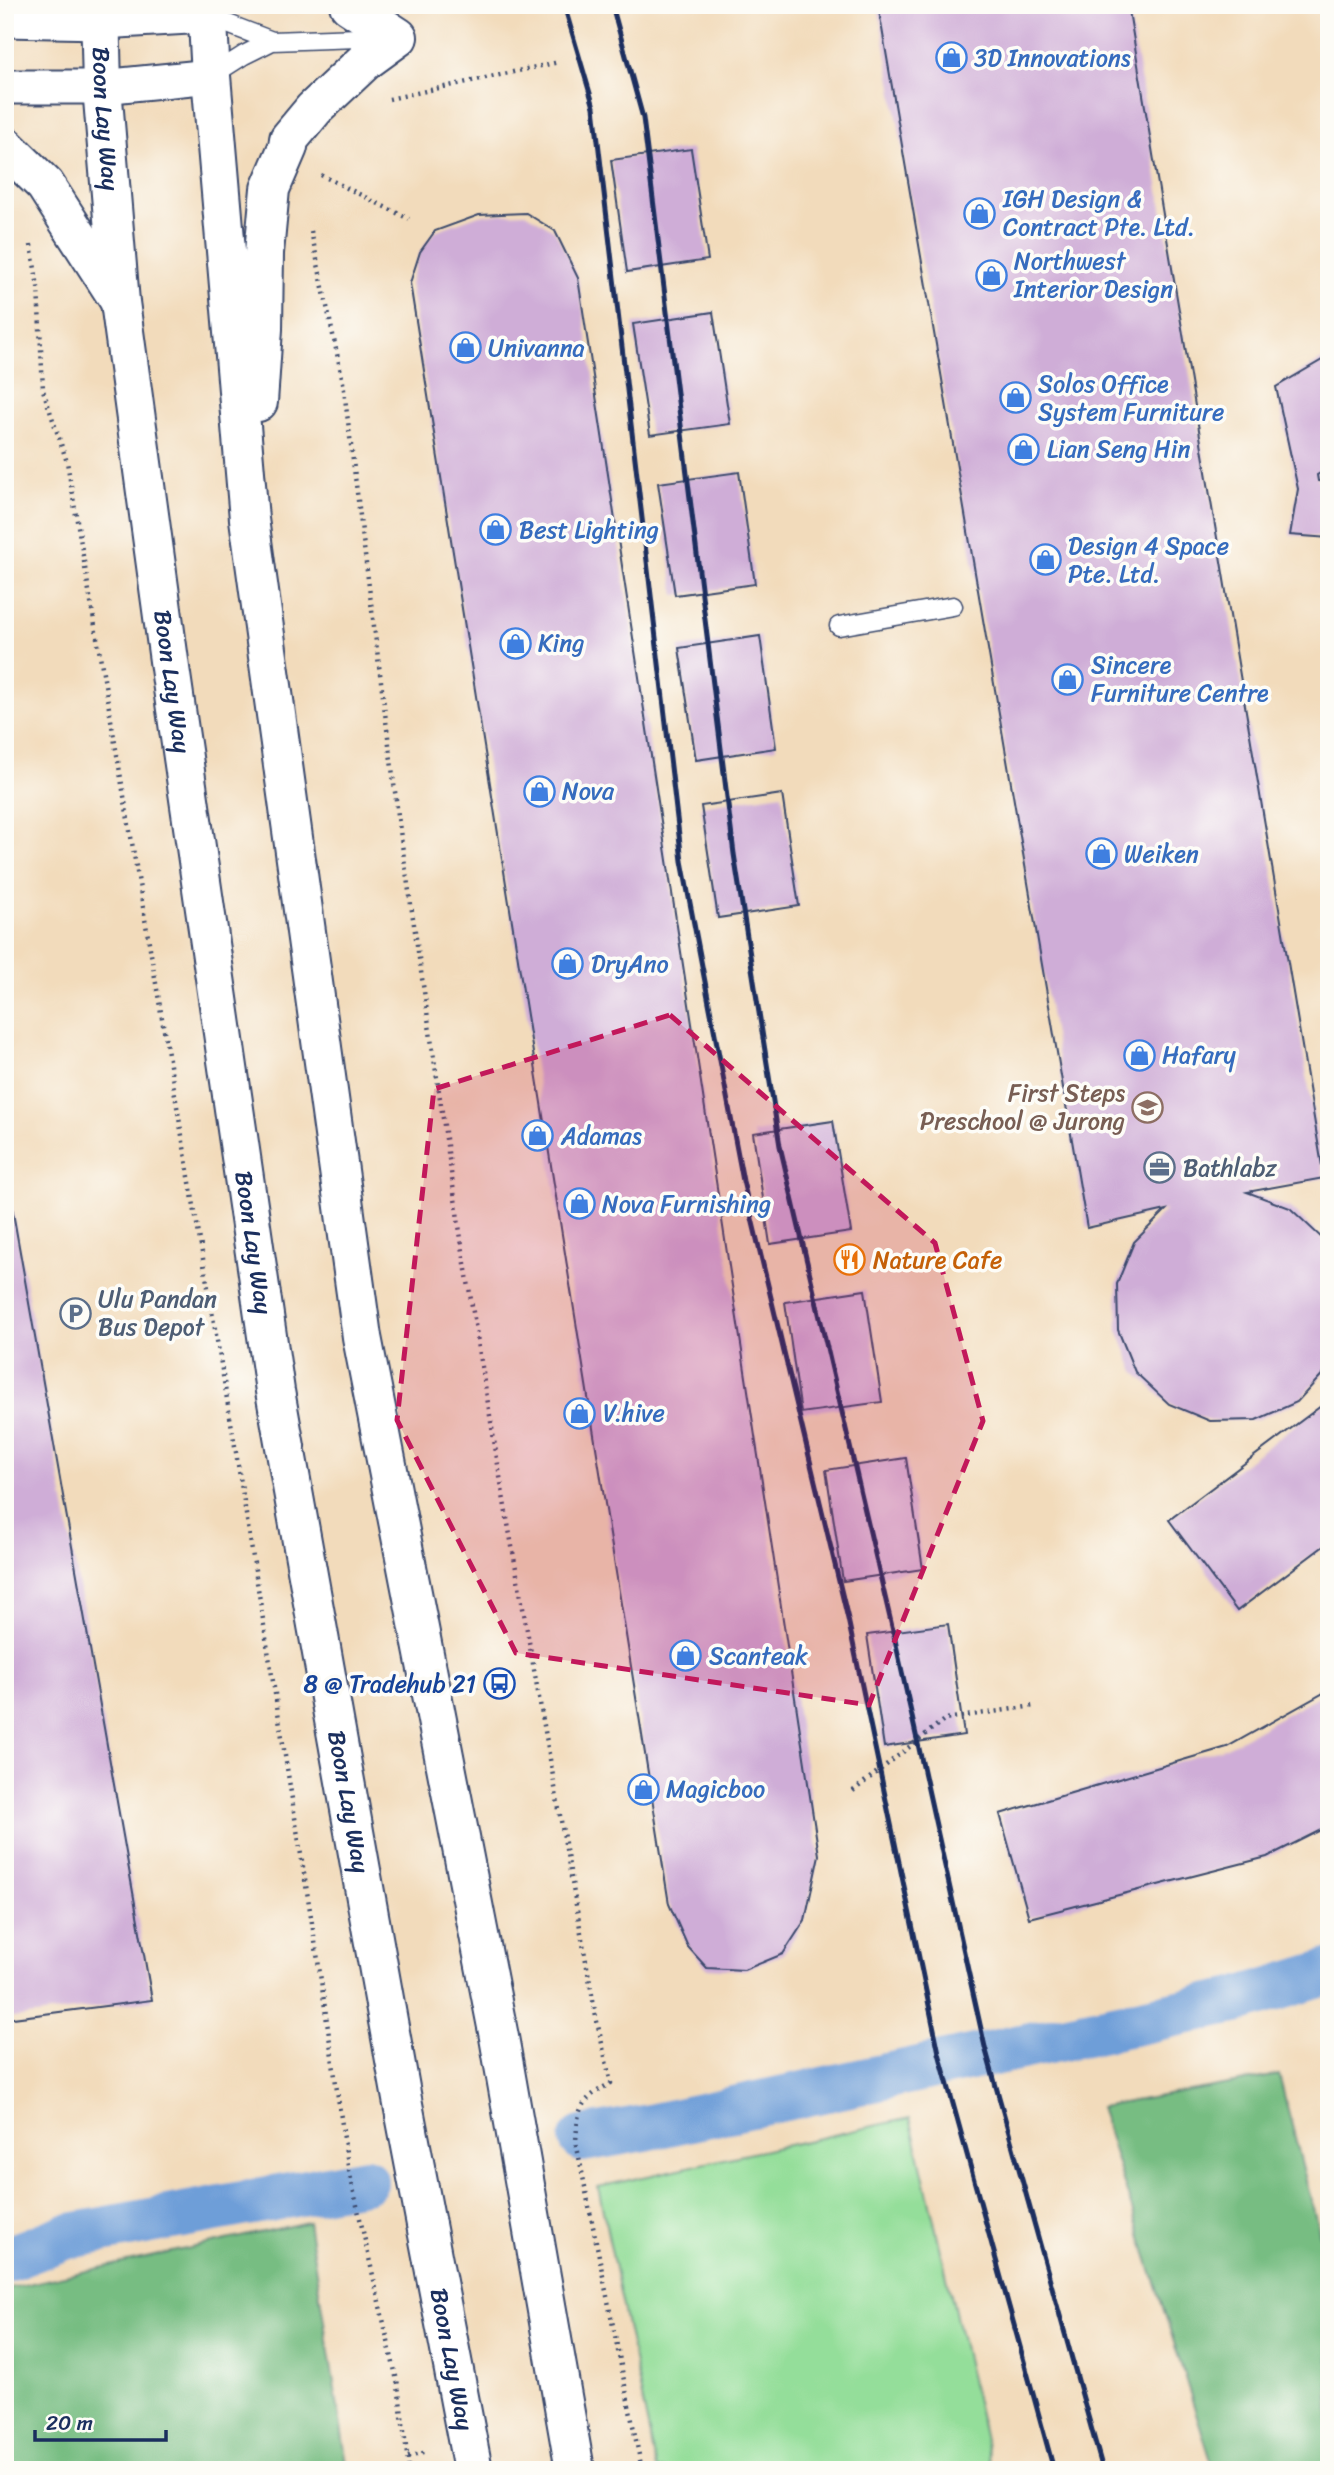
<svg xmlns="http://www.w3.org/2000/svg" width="1334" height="2475" font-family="Sriracha,sans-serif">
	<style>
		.green { fill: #94de9a; stroke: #58867c; stroke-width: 2 }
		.forest { fill: #77bd82; stroke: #497670; stroke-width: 2 }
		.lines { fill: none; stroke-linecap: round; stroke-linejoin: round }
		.canal { stroke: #6e9ed8; stroke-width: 46 }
		.building { fill: #cfadd7 }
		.lane-casing { stroke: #3b496c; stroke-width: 21 }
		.street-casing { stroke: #3b496c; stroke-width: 37 }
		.primary-casing { stroke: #3b496c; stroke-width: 42 }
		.path { stroke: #3b496c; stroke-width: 4.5; stroke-dasharray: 2 5; stroke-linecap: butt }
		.lane { stroke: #fff; stroke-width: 18 }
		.street { stroke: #fff; stroke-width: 33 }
		.primary { stroke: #fff; stroke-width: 38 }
		.rail { stroke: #1b2f5e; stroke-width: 5 }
		.marked { fill: #c2185b; fill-opacity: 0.2; stroke: #c2185b; stroke-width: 5; stroke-dasharray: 14 9; stroke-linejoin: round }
		.labels { text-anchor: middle; stroke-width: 7; stroke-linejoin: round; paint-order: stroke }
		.shop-label { font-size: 24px; fill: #366cbe; stroke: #fdfcf7; text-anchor: start }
		.street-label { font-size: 24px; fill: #1b2f5e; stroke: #fdfcf7 }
		.education-label { font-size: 24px; fill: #785e54; stroke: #fdfcf7; text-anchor: end }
		.service-label { font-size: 24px; fill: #4e5e75; stroke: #fdfcf7; text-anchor: start }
		.food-label { font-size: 24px; fill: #c56008; stroke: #fdfcf7; text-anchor: start }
		.transit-label { font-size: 24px; fill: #164399; stroke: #fdfcf7; text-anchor: end }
	</style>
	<rect width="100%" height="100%" fill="#fdfcf7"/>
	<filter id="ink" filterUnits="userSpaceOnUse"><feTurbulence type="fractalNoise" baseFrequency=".0143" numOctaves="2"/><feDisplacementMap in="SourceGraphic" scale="14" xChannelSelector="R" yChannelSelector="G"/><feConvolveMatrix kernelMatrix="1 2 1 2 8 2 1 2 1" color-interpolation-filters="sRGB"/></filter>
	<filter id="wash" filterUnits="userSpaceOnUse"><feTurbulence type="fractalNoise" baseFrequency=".00686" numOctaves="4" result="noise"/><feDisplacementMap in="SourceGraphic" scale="28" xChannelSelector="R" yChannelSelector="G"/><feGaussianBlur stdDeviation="1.57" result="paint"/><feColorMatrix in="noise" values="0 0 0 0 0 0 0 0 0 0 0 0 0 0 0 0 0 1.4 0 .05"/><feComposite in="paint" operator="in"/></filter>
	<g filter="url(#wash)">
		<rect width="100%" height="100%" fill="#f2dbbb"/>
		<path class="green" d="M910 2118 992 2470H657L598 2187Z"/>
		<path class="forest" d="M1279 2075 1329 2270V2470H1214L1100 2107Z
			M308 2222 348 2470H5V2289Z"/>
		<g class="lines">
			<path class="canal" d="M582 2139 645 2128 1235 2001 1329 1972
				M5 2260 65 2237 365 2181"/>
		</g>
		<g id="blocks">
			<path class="building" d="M878 5H1128L1324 1178 1247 1192 1290 1208 1323 1239 1329 1252 1328 1368 1297 1402 1256 1420 1210 1421 1169 1404 1135 1372 1118 1330 1117 1284 1134 1242 1166 1210 1087 1228Z
				M691 149 708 260 627 272 611 160Z
				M526 213 555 231 578 278 819 1855 805 1920 783 1954 744 1970 707 1968 688 1947 669 1904 410 283 420 252 435 231 479 215Z
				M713 312 730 424 650 435 633 324Z
				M1329 356V468L1317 475 1318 481 1329 482V538L1290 535 1298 489 1276 387Z
				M739 472 755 584 675 595 658 483Z
				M760 636 776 748 696 760 679 648Z
				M782 794 799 906 718 918 701 806Z
				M833 1121 851 1232 770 1244 753 1133Z
				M5 1167 152 2000 5 2019Z
				M865 1290 882 1402 801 1413 785 1302Z
				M1329 1400V1542L1237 1611 1169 1520Z
				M906 1458 923 1569 843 1581 826 1470Z
				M948 1624 964 1735 884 1747 867 1635Z
				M1329 1690V1826L1267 1857 1029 1918 1000 1814 1227 1747Z"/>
		</g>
	</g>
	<g filter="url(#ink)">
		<use href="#blocks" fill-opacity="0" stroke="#3b496c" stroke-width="2"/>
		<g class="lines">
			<defs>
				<path id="lane" d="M207 16 272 41 388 37
					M211 76 244 55 272 41
					M839 626 953 606"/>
				<path id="street" d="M5 20 101 22 207 16
					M5 87H102L211 76"/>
				<g id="primary">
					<path id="s1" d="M100 5 102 87 120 302 170 668 275 1391 402 2099 473 2470"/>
					<path d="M207 5 211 76 249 519 362 1337 499 2037 575 2470"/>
					<path d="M5 146 45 185 117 297"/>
					<path d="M258 402 263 329 264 253 270 189 288 147 289 139 314 109 365 61 398 37 349 5"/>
				</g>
			</defs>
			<use href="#lane" class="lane-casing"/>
			<use href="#street" class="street-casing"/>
			<use href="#primary" class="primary-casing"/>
			<path class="path" d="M562 5 564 18
				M389 99 559 62
				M321 175 409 219
				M311 231 343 382 400 831 461 1239 505 1507 596 2017 611 2083C579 2101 578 2107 576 2142L642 2470
				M31 245 38 287 43 390 67 462 235 1446 318 1960 348 2166 398 2385 409 2470
				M853 1791 945 1719 1034 1706
				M408 2457 427 2452"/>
			<use href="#lane" class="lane"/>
			<use href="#street" class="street"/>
			<use href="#primary" class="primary"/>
			<path class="rail" d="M564 5 594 107 682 861 743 1181 848 1619 939 2053 1054 2470
				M612 5 643 118 734 854 780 1146 893 1631 985 2047 1103 2470"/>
		</g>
	</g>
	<path class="marked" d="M670 1015 935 1243 983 1421 869 1705 516 1653 397 1420 434 1089Z"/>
	<defs>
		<symbol id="shop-ring" viewBox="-11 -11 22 22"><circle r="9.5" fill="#fdfcf7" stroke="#3f7fe0" stroke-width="1.5"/><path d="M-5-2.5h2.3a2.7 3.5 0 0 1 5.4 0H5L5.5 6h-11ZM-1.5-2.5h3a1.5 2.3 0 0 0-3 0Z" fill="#3f7fe0"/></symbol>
		<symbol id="school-ring" viewBox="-11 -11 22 22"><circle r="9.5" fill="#fdfcf7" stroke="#8d6e63" stroke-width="1.5"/><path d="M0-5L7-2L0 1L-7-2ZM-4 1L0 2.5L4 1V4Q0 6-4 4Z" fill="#8d6e63"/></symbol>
		<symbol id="office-ring" viewBox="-11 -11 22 22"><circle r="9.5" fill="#fdfcf7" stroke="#5c6f8a" stroke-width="1.5"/><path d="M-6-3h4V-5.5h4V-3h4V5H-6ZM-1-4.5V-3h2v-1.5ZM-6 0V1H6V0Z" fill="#5c6f8a"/></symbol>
		<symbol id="restaurant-ring" viewBox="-11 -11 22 22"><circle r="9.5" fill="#fdfcf7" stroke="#e8710a" stroke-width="1.5"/><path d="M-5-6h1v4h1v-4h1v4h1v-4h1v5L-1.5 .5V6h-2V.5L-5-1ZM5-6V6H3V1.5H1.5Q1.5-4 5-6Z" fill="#e8710a"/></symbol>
		<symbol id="parking-ring" viewBox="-11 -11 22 22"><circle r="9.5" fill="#fdfcf7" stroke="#5c6f8a" stroke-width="1.5"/><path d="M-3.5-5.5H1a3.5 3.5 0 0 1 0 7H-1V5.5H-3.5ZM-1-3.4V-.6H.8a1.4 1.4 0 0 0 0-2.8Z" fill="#5c6f8a"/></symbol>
		<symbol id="bus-ring" viewBox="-11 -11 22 22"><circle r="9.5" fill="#fdfcf7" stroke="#1a4fb4" stroke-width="1.5"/><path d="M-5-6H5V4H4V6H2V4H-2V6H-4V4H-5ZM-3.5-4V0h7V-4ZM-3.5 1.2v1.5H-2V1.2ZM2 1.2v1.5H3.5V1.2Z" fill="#1a4fb4"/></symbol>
	</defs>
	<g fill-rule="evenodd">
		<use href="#shop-ring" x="934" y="40" width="35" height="35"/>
		<use href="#shop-ring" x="962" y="196" width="35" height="35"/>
		<use href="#shop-ring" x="974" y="258" width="35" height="35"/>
		<use href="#shop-ring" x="448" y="330" width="35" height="35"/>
		<use href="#shop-ring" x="998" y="380" width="35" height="35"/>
		<use href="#shop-ring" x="1006" y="432" width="35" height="35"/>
		<use href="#shop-ring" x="478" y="512" width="35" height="35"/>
		<use href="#shop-ring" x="1028" y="542" width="35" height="35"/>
		<use href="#shop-ring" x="498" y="626" width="35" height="35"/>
		<use href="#shop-ring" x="1050" y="662" width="35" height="35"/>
		<use href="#shop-ring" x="522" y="774" width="35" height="35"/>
		<use href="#shop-ring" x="1084" y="836" width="35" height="35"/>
		<use href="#shop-ring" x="550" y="946" width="35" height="35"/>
		<use href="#shop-ring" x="1122" y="1038" width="35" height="35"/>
		<use href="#school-ring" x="1130" y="1090" width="35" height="35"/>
		<use href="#shop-ring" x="520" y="1118" width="35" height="35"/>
		<use href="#office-ring" x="1142" y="1150" width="35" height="35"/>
		<use href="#shop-ring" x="562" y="1186" width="35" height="35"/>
		<use href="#restaurant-ring" x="832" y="1242" width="35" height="35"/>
		<use href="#parking-ring" x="58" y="1296" width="35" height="35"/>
		<use href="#shop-ring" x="562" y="1396" width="35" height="35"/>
		<use href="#shop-ring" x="668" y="1638" width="35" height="35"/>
		<use href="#bus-ring" x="482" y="1666" width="35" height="35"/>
		<use href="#shop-ring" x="626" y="1772" width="35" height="35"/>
	</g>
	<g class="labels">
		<g class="shop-label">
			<text x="974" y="66">3D Innovations</text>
			<text x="1003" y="207">IGH Design &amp;<tspan x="1003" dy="28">Contract Pte. Ltd.</tspan></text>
			<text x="1014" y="269">Northwest<tspan x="1014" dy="28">Interior Design</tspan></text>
			<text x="488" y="356">Univanna</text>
			<text x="1038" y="392">Solos Office<tspan x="1038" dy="28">System Furniture</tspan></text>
			<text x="1047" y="457">Lian Seng Hin</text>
			<text x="519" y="538">Best Lighting</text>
			<text x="1068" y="554">Design 4 Space<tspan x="1068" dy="28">Pte. Ltd.</tspan></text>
			<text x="538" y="651">King</text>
			<text x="1091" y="673">Sincere<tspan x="1091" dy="28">Furniture Centre</tspan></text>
			<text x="562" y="799">Nova</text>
			<text x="1124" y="862">Weiken</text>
			<text x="591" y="972">DryAno</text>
			<text x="1162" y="1063">Hafary</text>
			<text x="561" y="1144">Adamas</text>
			<text x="602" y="1212">Nova Furnishing</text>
			<text x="603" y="1421">V.hive</text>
			<text x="709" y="1664">Scanteak</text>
			<text x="666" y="1797">Magicboo</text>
		</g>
		<g class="street-label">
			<text dy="8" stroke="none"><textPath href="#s1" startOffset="114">Boon Lay Way</textPath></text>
			<text dy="8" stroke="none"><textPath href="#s1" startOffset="681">Boon Lay Way</textPath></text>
			<text dy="8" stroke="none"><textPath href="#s1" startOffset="1248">Boon Lay Way</textPath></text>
			<text dy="8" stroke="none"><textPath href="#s1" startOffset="1815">Boon Lay Way</textPath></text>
			<text dy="8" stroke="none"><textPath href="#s1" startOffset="2382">Boon Lay Way</textPath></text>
		</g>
		<g class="education-label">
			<text x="1125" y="1101">First Steps<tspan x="1125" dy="28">Preschool @ Jurong</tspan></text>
		</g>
		<g class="service-label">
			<text x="1183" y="1176">Bathlabz</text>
			<text x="98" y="1307">Ulu Pandan<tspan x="98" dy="28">Bus Depot</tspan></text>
		</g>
		<g class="food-label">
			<text x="873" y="1268">Nature Cafe</text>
		</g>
		<g class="transit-label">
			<text x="476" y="1692">8 @ Tradehub 21</text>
		</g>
	</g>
	<rect width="1334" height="2475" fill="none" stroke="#fdfcf7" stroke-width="28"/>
	<path d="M35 2430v10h131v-10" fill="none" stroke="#1b2f5e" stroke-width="3.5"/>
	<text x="46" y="2430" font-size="21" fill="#1b2f5e" stroke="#fdfcf7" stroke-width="5" paint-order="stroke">20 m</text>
</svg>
